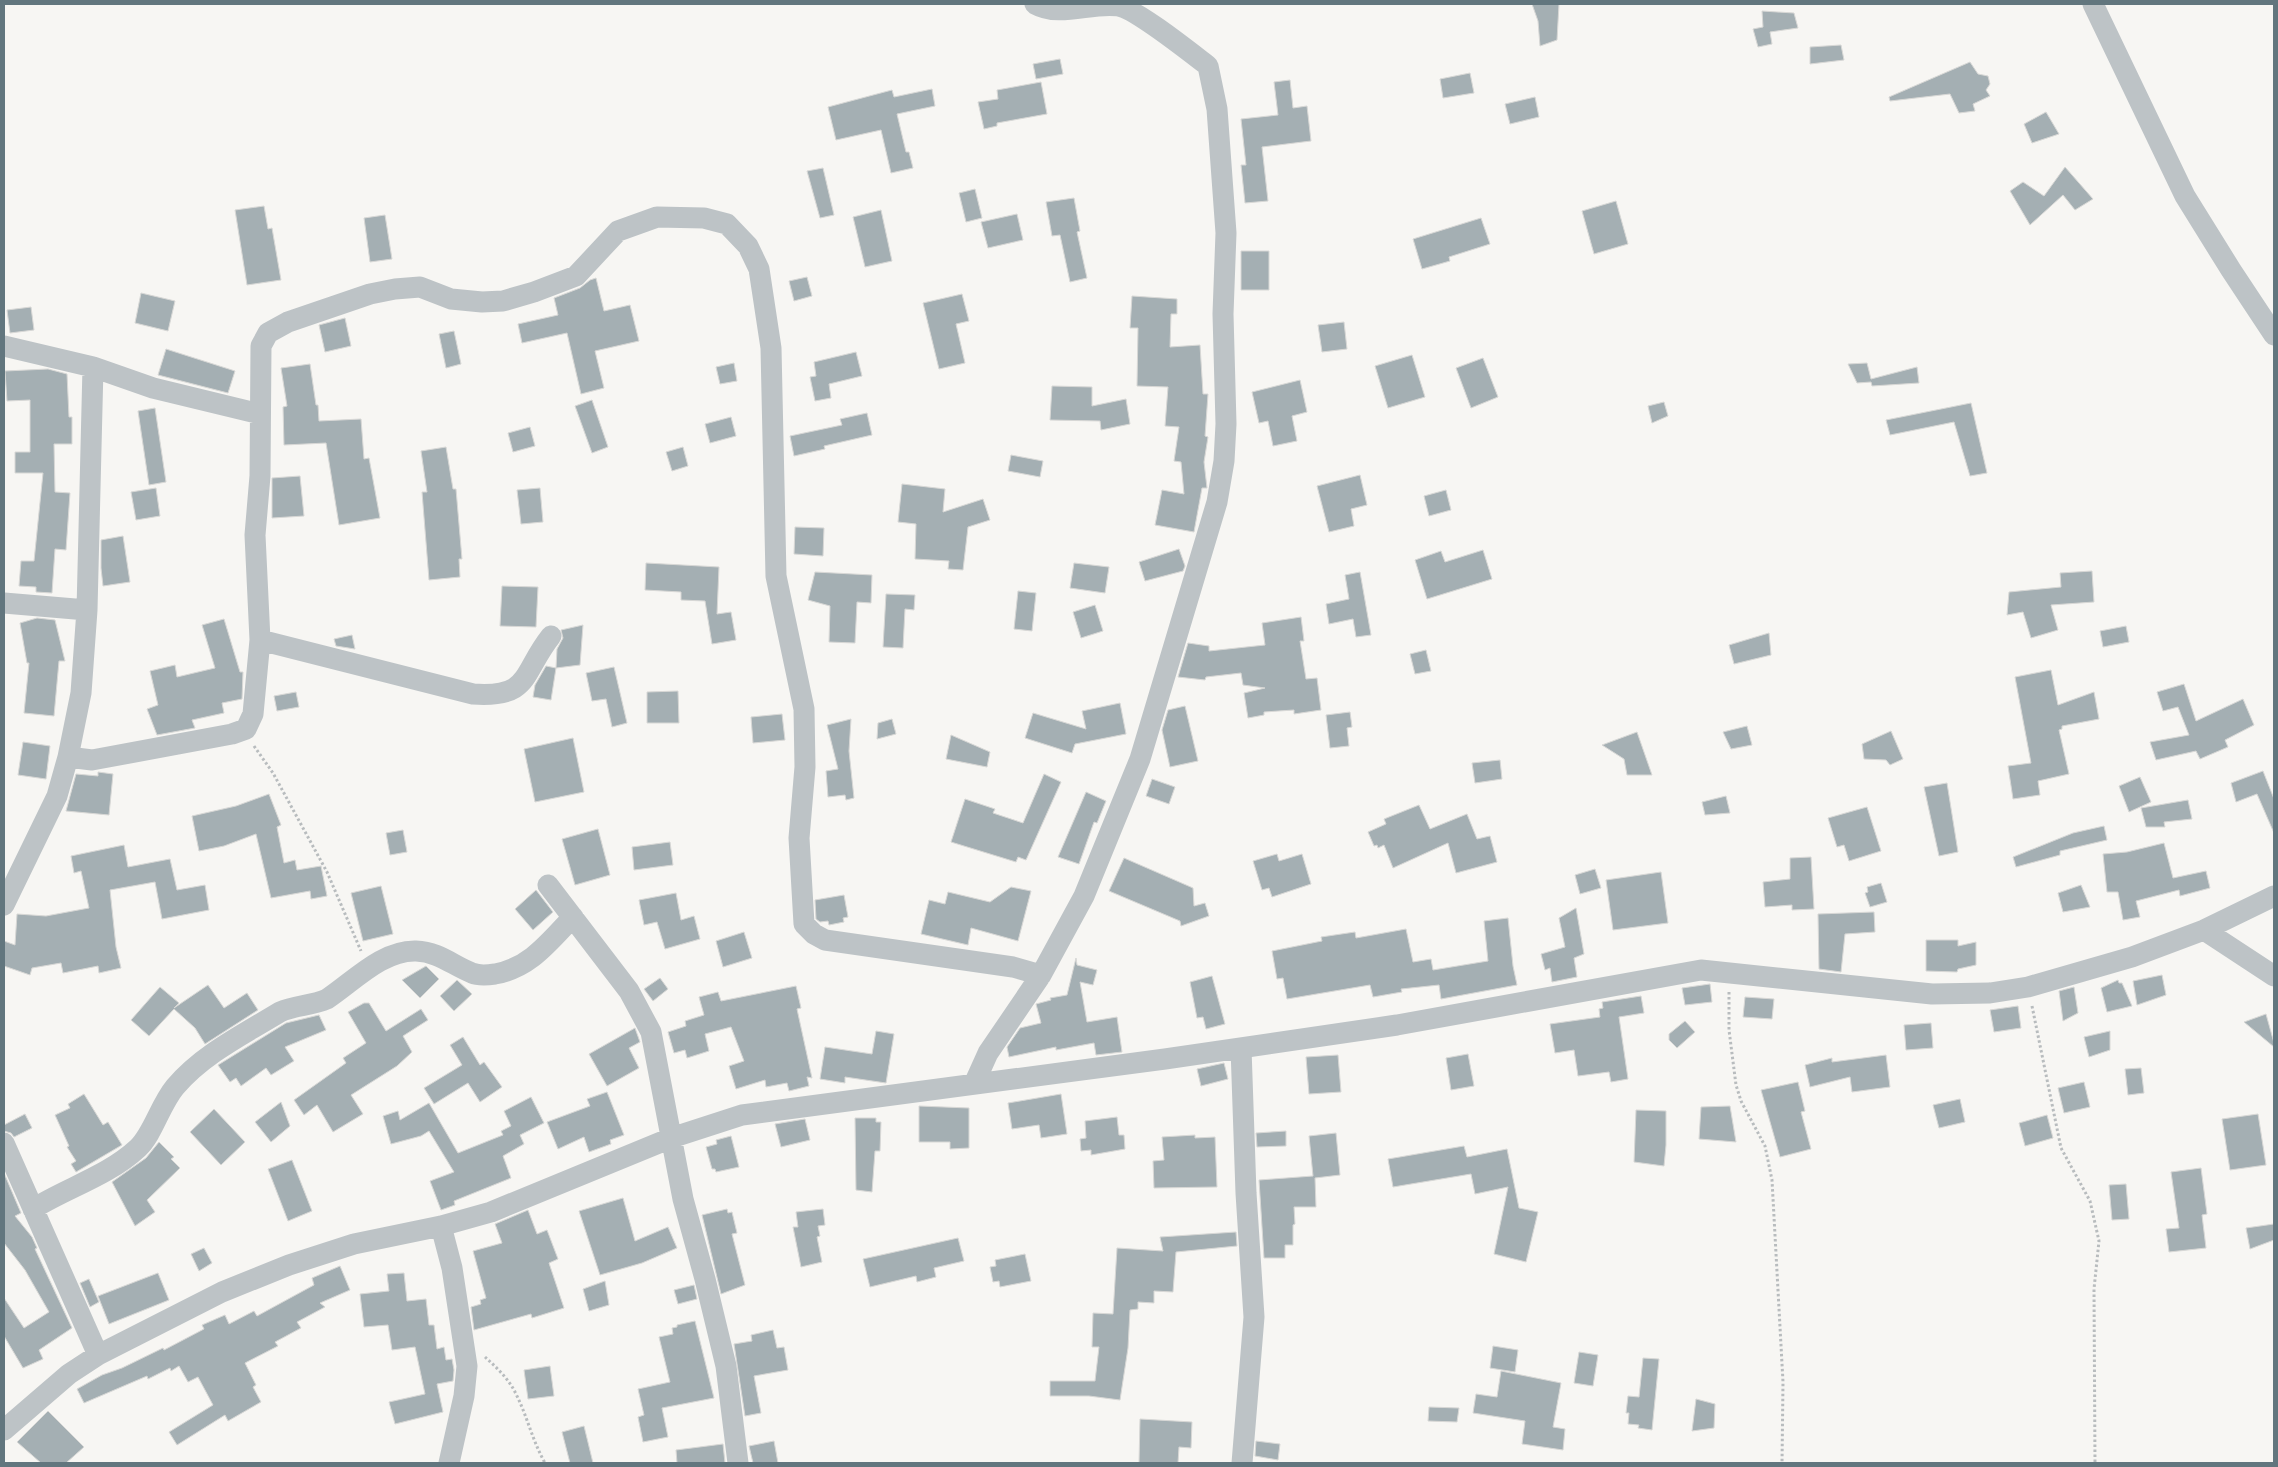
<svg xmlns="http://www.w3.org/2000/svg" width="2278" height="1467" font-family="Mulish,sans-serif">
	<style>
		.building { fill: #a4afb3; stroke: #d8d8d6 }
		.lines { fill: none; stroke-linecap: round; stroke-linejoin: round }
		.path { stroke: #b8bcbe; stroke-width: 3; stroke-dasharray: 2.5 2.5; stroke-linecap: butt }
		.minor { stroke: #bdc3c6; stroke-width: 21 }
	</style>
	<rect width="100%" height="100%" fill="#f7f6f3"/>
	<path class="building" d="M1532 4H1559L1557 40 1540 46 1538 21Z
		M1762 11 1794 13 1798 28 1770 32 1772 44 1758 47 1753 29 1763 27Z
		M1841 45 1844 60 1810 64V47Z
		M1060 59 1063 74 1036 79 1033 64Z
		M1970 62 1978 74 1988 76 1990 84 1986 90 1990 96 1973 104 1975 111 1959 113 1950 94 1890 101 1889 97Z
		M1470 73 1474 93 1443 98 1440 79Z
		M1290 80 1293 108 1307 106 1311 141 1262 147 1268 201 1245 203 1241 165H1246L1241 119 1278 115 1274 82Z
		M1041 82 1047 114 997 123V126L984 129 978 102 998 99 997 90Z
		M932 89 935 106 897 114 906 152H909L913 168 891 173 881 130 836 140 828 107 892 90 894 97Z
		M1535 97 1539 117 1510 124 1505 104Z
		M2046 112 2059 134 2032 143 2024 124Z
		M2065 167 2093 199 2075 210 2063 195 2030 225 2010 191 2023 182 2044 196Z
		M823 168 834 215 820 218 807 171Z
		M975 189 982 218 966 222 959 193Z
		M1074 198 1080 231 1077 232 1087 278 1070 282 1060 235 1052 236 1046 202Z
		M1616 201 1628 244 1594 254 1582 211Z
		M264 206 268 229 272 228 281 280 247 285 235 210Z
		M881 210 892 261 865 267 853 217Z
		M1017 214 1023 240 988 248 981 222Z
		M385 215 392 259 370 262 364 218Z
		M1481 218 1490 244 1449 257 1450 261 1422 269 1413 239Z
		M1241 251H1269V290H1241Z
		M807 277 812 296 794 301 789 281Z
		M596 278 604 311 630 305 639 341 595 351 604 388 581 394 567 333 522 343 518 324 558 315 554 298 580 288 590 280Z
		M141 293 175 301 168 331 135 323Z
		M962 294 969 321 956 324 965 363 939 369 923 303Z
		M1132 296 1177 299V314H1171L1170 347 1200 345 1203 394H1208L1205 436 1208 437 1204 462 1207 488H1202L1194 532 1155 525 1162 490 1184 494 1181 462 1174 461 1179 427 1165 426 1168 387 1137 386 1138 328H1130Z
		M31 307 34 330 10 333 7 310Z
		M345 318 351 346 325 352 319 325Z
		M1344 322 1347 349 1322 352 1318 325Z
		M454 331 461 364 446 368 439 334Z
		M166 349 235 371 228 393 158 375Z
		M856 352 862 376 829 384 831 398 815 401 810 377 816 376 814 362Z
		M1412 355 1425 397 1388 408 1375 366Z
		M1483 358 1498 397 1471 408 1456 368Z
		M734 363 737 381 720 384 716 367Z
		M1867 363 1871 379 1917 367 1919 383 1872 386 1871 382 1857 383 1848 364Z
		M310 364 316 405H318L319 421 361 419 364 459 369 458 380 518 339 525 326 443 284 445 283 407 287 406 281 368Z
		M48 369 67 374 69 417H72V444H54L55 492 70 493 66 550 55 549 52 593 36 592V587L19 586 21 561H34L43 473H15V452H30V400L7 401 5 371Z
		M1300 380 1307 412 1292 416 1297 441 1273 446 1268 421 1259 423 1252 392Z
		M1052 386 1092 387V406L1126 399 1130 424 1101 430 1100 421 1050 420Z
		M592 400 608 447 592 453 575 406Z
		M1664 402 1668 416 1652 423 1648 406Z
		M1971 403 1987 473 1970 476 1954 422 1890 435 1886 420Z
		M155 408 166 482 149 485 138 411Z
		M867 413 872 435 824 446 825 449 794 456 790 436 842 425 840 419Z
		M731 417 736 436 710 443 705 424Z
		M530 427 535 446 513 452 508 433Z
		M446 447 453 489H456L462 559H459L460 577 429 580 422 492H427L421 451Z
		M683 447 688 466 672 471 666 452Z
		M1011 455 1043 461 1040 477 1008 471Z
		M1360 475 1367 505 1351 509 1354 526 1329 532 1317 486Z
		M300 476 304 516 272 518V478Z
		M902 484 945 489 943 512 983 499 990 520 968 527 963 570 948 569 949 561 915 559 916 524 898 522Z
		M156 488 160 516 136 520 131 492Z
		M540 488 543 522 521 524 517 490Z
		M1446 490 1451 510 1429 516 1424 496Z
		M795 527 824 528 823 556 794 554Z
		M123 536 130 582 103 586 101 568V540Z
		M1179 549 1185 566 1183 571 1145 581 1139 562Z
		M1483 550 1492 579 1427 599 1415 560 1441 551 1445 562Z
		M646 563 719 567 717 614 731 612 736 640 712 644 705 601 681 600V592L645 590Z
		M1074 563 1109 567 1105 593 1070 588Z
		M2092 571 2094 602 2051 605 2058 630 2031 638 2023 612 2007 615 2009 592 2061 587 2060 573Z
		M815 572 872 575 871 603 857 602 855 643 829 642 830 606 808 600Z
		M1360 572 1371 635 1356 637 1353 619 1329 624 1326 604 1349 599 1345 575Z
		M502 586 538 587 536 627 500 626Z
		M1018 591 1036 593 1032 631 1014 629Z
		M886 594 915 595 914 610 905 609 903 648 883 647Z
		M1095 605 1103 631 1081 638 1073 612Z
		M1301 617 1304 641H1300L1306 679 1317 678 1321 710 1294 714V710L1264 712V715L1248 718 1244 693 1265 688 1243 685 1241 673 1206 677 1205 680 1178 677 1188 643 1209 646V651L1265 645 1262 623Z
		M37 618 55 620 65 661H59L54 716 24 713 29 663H27L20 623Z
		M224 619 240 672H243L242 699 222 703 224 713 192 720 195 728 157 735 147 709 158 705 150 671 175 665 177 677 215 668 202 625Z
		M583 625 580 665 556 668 557 649 563 638 561 630Z
		M2126 626 2129 642 2103 647 2100 631Z
		M1769 633 1771 655 1734 664 1729 645Z
		M352 635 355 649 336 646 334 639Z
		M1426 650 1431 671 1415 674 1410 654Z
		M546 666 556 668 551 700 533 697 535 685Z
		M614 667 627 723 612 727 606 699 592 701 586 673Z
		M2051 670 2058 705 2094 692 2099 719 2062 726V729L2059 730 2069 774 2038 781 2040 795 2013 799 2008 766 2031 763 2015 677Z
		M2184 684 2196 721 2243 699 2254 725 2225 740 2228 747 2200 759 2196 751 2156 760 2150 742 2189 735 2178 707 2163 711 2157 692Z
		M678 691 679 723H647V692Z
		M296 692 299 707 277 711 274 696Z
		M1120 703 1126 734 1075 744 1072 753 1025 738 1033 713 1086 729 1082 711Z
		M1185 706 1198 761 1170 767 1162 730 1168 710Z
		M1350 712 1352 727 1347 728 1349 746 1330 748 1326 715Z
		M782 714 785 740 753 743 751 717Z
		M851 719 849 751 854 798 846 800 845 795 828 797 826 771 838 769 827 725Z
		M892 719 896 734 877 739 878 723Z
		M1747 726 1752 745 1731 749 1723 732Z
		M1891 731 1903 759 1890 765 1886 760 1864 759 1862 744Z
		M1637 732 1652 775H1627L1624 759 1602 745Z
		M951 735 990 752 987 767 946 759Z
		M573 738 584 792 535 802 524 749Z
		M23 742 50 746 46 779 18 775Z
		M1500 760 1502 779 1475 783 1472 763Z
		M2263 771 2274 799V833L2257 794 2236 802 2231 783Z
		M98 772 113 774 109 815 66 811 76 774 98 776Z
		M1044 774 1061 782 1026 860 1018 857 1016 862 951 842 965 799 995 809 993 813 1023 823Z
		M2140 777 2151 802 2129 812 2119 786Z
		M1152 779 1175 787 1169 804 1146 796Z
		M1947 783 1958 852 1939 856 1924 787Z
		M1086 792 1106 801 1097 823 1094 822 1079 864 1058 857Z
		M269 794 281 825 277 827 284 863 295 860 297 870 321 866 327 896 311 899 310 891 271 898 256 834 224 846 199 851 192 816 236 806Z
		M1726 796 1730 813 1705 815 1702 802Z
		M2188 800 2192 819 2164 822 2165 827H2146L2141 808Z
		M1419 805 1430 829 1467 814 1477 839 1490 836 1497 862 1456 873 1448 843 1393 868 1384 845 1378 848 1377 845 1374 846 1368 832 1386 824 1384 819Z
		M1867 807 1881 851 1849 861 1844 845 1837 847 1828 818Z
		M2104 826 2107 840 2060 851V855L2016 867 2013 857 2073 833Z
		M598 829 610 875 575 885 562 839Z
		M403 830 407 852 390 855 386 833Z
		M670 842 673 865 634 870 632 847Z
		M2164 843 2173 878 2206 871 2210 888 2180 896 2179 890 2136 901 2140 917 2123 920 2118 892H2107L2103 854 2127 852Z
		M124 845 128 867 170 859 177 890 205 885 209 910 162 919 155 882 110 890 116 947 121 968 99 973 98 966 63 973 61 963 32 968 30 975 4 966V941L15 945 17 914 46 916 89 908 81 871 74 873 71 856Z
		M1277 854 1279 861 1302 854 1311 884 1272 897 1269 888 1262 890 1253 861Z
		M1811 857 1814 909 1792 910V905L1765 907 1763 882 1790 879V858Z
		M1124 858 1193 888 1194 906 1205 903 1209 916 1181 926 1180 921 1109 891Z
		M1595 869 1601 888 1580 894 1575 875Z
		M1661 872 1668 923 1613 930 1606 880Z
		M1881 883 1887 902 1870 907 1865 893 1868 892 1867 887Z
		M2081 885 2090 907 2063 912 2058 893Z
		M381 886 393 934 363 941 351 893Z
		M1011 887 1031 891 1018 941 971 928 968 945 921 934 929 900 945 904 948 892 990 902Z
		M536 890 553 912 533 930 515 909Z
		M676 893 681 920 694 916 700 939 665 949 657 922 644 925 639 900Z
		M844 895 848 917 843 918 844 922 829 925 828 921 820 922 816 919 815 900Z
		M1576 908 1584 954 1574 958 1577 977 1552 982 1550 968 1545 970 1541 954 1565 947 1559 918Z
		M1874 912 1875 932 1845 934 1841 972 1819 969 1818 914Z
		M1508 918 1513 966 1517 985 1441 999 1439 985 1401 989 1402 992 1373 997 1370 985 1287 999 1283 978 1277 979 1272 951 1322 941 1321 937 1355 932 1356 938 1406 929 1413 962 1431 959 1433 970 1488 961 1484 921Z
		M744 932 752 958 723 967 716 941Z
		M1926 940H1958V946L1976 942V965L1958 969 1957 972 1926 971Z
		M1076 958 1077 965 1097 970 1093 985 1080 982 1087 1022 1117 1017 1122 1052 1096 1055 1094 1043 1056 1050V1047L1009 1057 1007 1047 1020 1028 1041 1023 1036 1004 1051 1000 1050 998 1067 995Z
		M426 966 439 979 420 998 402 980Z
		M2162 975 2166 995 2137 1005 2133 981Z
		M1212 976 1225 1024 1206 1029 1203 1017 1197 1018 1190 982Z
		M660 978 668 989 653 1001 644 989Z
		M457 980 472 994 454 1011 440 996Z
		M2118 980 2119 983H2122L2132 1006 2107 1012 2101 988Z
		M1710 984 1712 1002 1685 1005 1682 988Z
		M208 985 224 1008 247 993 258 1010 205 1044 195 1028 174 1009 149 1036 131 1020 160 987 179 1003 174 1008Z
		M796 986 801 1008 797 1009 812 1078 807 1077 809 1086 789 1091 787 1083 766 1087 765 1080 736 1089 729 1066 744 1061 731 1027 705 1034 709 1051 687 1058 685 1050 674 1053 668 1032 686 1026 685 1021 704 1015 699 997 718 992 721 1001Z
		M2074 987 2078 1013 2063 1021 2059 991Z
		M1641 996 1644 1013 1619 1017 1628 1079 1611 1082 1609 1072 1578 1076 1574 1050 1555 1053 1550 1024 1600 1017 1599 1009 1603 1008 1602 1002Z
		M1745 997 1774 999 1772 1019 1743 1017Z
		M364 1003H369L386 1031 421 1009 428 1020 403 1036 412 1052 397 1066 351 1095 363 1114 333 1132 317 1105 304 1115 294 1100 346 1063 343 1058 366 1043 348 1012Z
		M2018 1006 2021 1028 1994 1032 1990 1010Z
		M2266 1014 2274 1043V1047L2244 1022Z
		M319 1015 326 1030 285 1047 294 1061 271 1075 266 1068 241 1086 236 1078 230 1082 218 1065 286 1023Z
		M1685 1021 1695 1032 1677 1048 1669 1040V1034Z
		M1931 1023 1933 1048 1906 1050 1904 1025Z
		M635 1028 640 1042 629 1048 639 1068 607 1086 589 1054Z
		M876 1031 894 1034 886 1083 845 1077V1083L820 1079 825 1047 872 1054Z
		M2110 1031V1050L2089 1057 2084 1037Z
		M463 1037 480 1065 484 1062 502 1087 480 1102 468 1083 434 1104 424 1088 462 1065 450 1045Z
		M1468 1054 1474 1086 1451 1090 1446 1058Z
		M1338 1055 1341 1092 1309 1094 1306 1057Z
		M1886 1055 1890 1087 1852 1092 1850 1077 1810 1087 1805 1065 1832 1058V1062Z
		M1224 1063 1228 1079 1201 1086 1197 1069Z
		M2141 1068 2144 1093 2128 1095 2125 1069Z
		M1798 1082 1805 1111 1801 1112 1811 1149 1780 1157 1761 1090Z
		M2084 1082 2090 1107 2064 1113 2058 1088Z
		M607 1092 624 1135 610 1140 611 1144 589 1152 584 1137 558 1149 547 1122 590 1106 587 1099Z
		M84 1094 103 1125 108 1122 122 1145 76 1172 71 1164 76 1161 67 1147 69 1146 55 1115 70 1108 68 1104Z
		M1061 1094 1067 1134 1041 1138 1039 1125 1012 1129 1008 1103Z
		M531 1097 544 1123 520 1135 524 1144 503 1156 511 1178 454 1201 455 1205 441 1210 430 1181 454 1172 429 1131 421 1136 391 1144 383 1116 398 1111 400 1120 429 1103 458 1153 503 1135 501 1131 511 1126 504 1111Z
		M1960 1099 1965 1122 1939 1128 1933 1105Z
		M281 1102 290 1126 271 1142 255 1122Z
		M919 1106 969 1108V1148L950 1149V1142H919Z
		M1730 1106 1736 1142 1699 1139 1701 1107Z
		M214 1109 245 1142 221 1165 190 1132Z
		M1636 1110 1666 1111V1145L1664 1166 1634 1162Z
		M25 1114 32 1128 14 1137 11 1133 4 1131V1125Z
		M2258 1114 2266 1165 2230 1170 2222 1119Z
		M2047 1115 2053 1138 2025 1146 2019 1123Z
		M1117 1117 1119 1135H1124L1125 1149 1091 1155V1150L1081 1151 1080 1139 1086 1138 1085 1121Z
		M855 1118H876V1122H881L880 1151H875L872 1192 856 1190Z
		M805 1119 810 1140 781 1147 775 1124Z
		M1286 1131V1146L1257 1147 1256 1133Z
		M1336 1133 1340 1175 1315 1178 1316 1207H1294L1295 1224 1293 1225V1245H1285V1258H1264L1259 1180 1313 1176 1309 1136Z
		M1195 1135V1138L1215 1137 1217 1187 1154 1188 1153 1161 1164 1160 1162 1137Z
		M731 1136 739 1167 716 1172 715 1169H712L706 1147 717 1144 716 1140Z
		M159 1142 174 1157 171 1159 180 1168 147 1200 155 1212 135 1226 112 1182 146 1158Z
		M1464 1146 1467 1157 1507 1149 1519 1208 1538 1212 1526 1262 1494 1254 1508 1187 1475 1194 1471 1174 1393 1187 1388 1159Z
		M292 1160 312 1211 288 1221 268 1169Z
		M2201 1168 2207 1214 2202 1215 2206 1248 2169 1252 2166 1229 2179 1228 2171 1172Z
		M4 1173 21 1213 15 1216 32 1237 37 1248 35 1249 72 1328 39 1350 43 1359 23 1368 4 1336V1298L24 1328 49 1312 25 1270 4 1243Z
		M2126 1184 2129 1219 2112 1220 2109 1185Z
		M623 1198 635 1241 668 1227 677 1248 642 1263 600 1275 579 1211Z
		M727 1209 728 1213 732 1212 737 1233 732 1234 745 1285 721 1294 702 1215Z
		M823 1209 825 1225 818 1226 820 1236 817 1237 822 1262 801 1267 793 1227H798L796 1212Z
		M528 1210 537 1234 547 1230 558 1259 549 1263 564 1308 532 1318 531 1314 474 1330 471 1307 481 1304 480 1300 486 1298 473 1251 502 1243 495 1224Z
		M2274 1224V1240L2250 1249 2246 1228Z
		M1236 1232 1237 1246 1176 1252 1173 1292 1154 1291V1303L1138 1302V1309L1130 1310 1128 1348 1120 1400 1089 1396H1050V1381H1095L1099 1347H1092L1093 1313 1113 1314 1117 1248 1163 1251 1160 1237Z
		M958 1238 964 1261 934 1268 936 1277 917 1282 916 1276 870 1287 863 1259Z
		M204 1248 212 1263 199 1271 191 1254Z
		M1025 1254 1031 1281 1000 1287 999 1281 993 1282 990 1267 996 1266 995 1260Z
		M340 1266 350 1290 320 1303 325 1307 297 1322 301 1328 275 1342 278 1346 245 1363 256 1385 253 1387 261 1402 228 1421 225 1415 177 1445 169 1432 213 1405 198 1377 188 1382 179 1366 171 1371 170 1368 148 1379 147 1376 84 1403 77 1389 102 1375 122 1368 163 1348 164 1350 204 1329 202 1325 225 1315 229 1324 254 1311 257 1316 314 1285 312 1278Z
		M158 1273 169 1300 109 1324 98 1296Z
		M404 1273 407 1301 426 1299 429 1325H434L437 1349 444 1347 446 1360 452 1359 454 1370 453 1381 437 1384 443 1412 395 1424 389 1402 425 1394 415 1347 392 1350 388 1325 364 1327 360 1294 389 1291 387 1274Z
		M89 1279 99 1302 90 1307 80 1283Z
		M605 1281 609 1305 589 1311 583 1289Z
		M694 1285 697 1299 678 1304 674 1290Z
		M695 1321 714 1398 662 1408 668 1437 643 1442 638 1417 644 1415 638 1389 670 1382 659 1337 673 1334 672 1328 677 1327V1325Z
		M773 1330 777 1348 784 1347 788 1370 754 1376 761 1413 745 1416 734 1344 752 1341 751 1335Z
		M1493 1346 1518 1350 1515 1372 1490 1368Z
		M1579 1352 1598 1355 1593 1386 1574 1383Z
		M1643 1358 1659 1359 1652 1430 1638 1428 1639 1425 1628 1424 1629 1413H1626L1628 1396 1639 1397Z
		M550 1366 554 1396 528 1399 524 1370Z
		M1501 1371 1561 1383 1553 1427 1565 1429 1563 1450 1522 1444 1525 1421 1473 1413 1476 1394 1497 1397Z
		M1696 1399 1715 1404 1714 1428 1692 1431Z
		M1429 1407 1459 1408 1457 1422 1428 1421Z
		M48 1411 84 1447 66 1463H41L17 1442Z
		M1140 1419 1192 1422 1191 1448 1179 1447 1178 1463H1139Z
		M584 1426 593 1463H570L562 1432Z
		M774 1441 778 1463H753L749 1446Z
		M1256 1441 1280 1444 1278 1460 1255 1456Z
		M723 1444 725 1463H677L676 1450Z"/>
	<g class="lines">
		<path class="path" d="M254 746 273 773 327 872 361 951
			M1729 992V1030L1736 1085 1741 1101 1765 1146 1772 1180 1783 1382 1782 1463
			M2032 1006 2061 1148 2090 1201 2099 1241 2094 1289 2095 1463
			M485 1357C496 1367 508 1378 515 1392 527 1415 532 1440 545 1463"/>
		<path class="minor" d="M2093 4 2185 196 2231 270 2274 335
			M4 346 93 367 153 388 260 414
			M4 603 87 610
			M260 640 473 694C531 698 521 674 551 636
			M68 757 92 760 232 734 246 729 253 714 260 640 255 535 260 476 261 346 268 333 288 322 370 294 395 289 420 287 451 299 482 302 503 301 534 292 576 276 618 231 657 217 704 218 727 224 748 246 759 269 771 348 776 576 804 709 805 767 799 838 804 924 814 934 825 940 1013 967 1041 975
			M548 885 629 991 651 1032 683 1199 705 1279 726 1366 738 1463
			M4 905 57 796 68 757 81 693 87 610 93 367
			M2204 930 2274 976
			M1241 1048 1246 1193 1254 1317 1242 1463
			M974 1084 988 1053 1041 975 1084 896 1140 759 1217 502 1224 461 1226 424 1223 314 1226 233 1217 109 1208 66C1191 53 1136 9 1118 6 1091 2 1060 18 1035 4
			M4 1143 98 1355
			M33 1209C66 1188 108 1176 138 1148 153 1134 160 1105 175 1087 203 1054 244 1034 280 1012 295 1005 311 1006 327 999 353 982 382 950 416 951 439 952 452 965 472 973 479 976 488 975 495 974 530 968 549 942 573 917
			M441 1226 452 1268 467 1366 464 1396 449 1463
			M4 1430 69 1374 98 1355 222 1292 289 1265 354 1244 441 1226 491 1212 671 1138 742 1115 1165 1059 1397 1025 1701 970 1932 994 1990 993 2028 987 2132 957 2204 930 2274 896"/>
	</g>
	<rect width="2278" height="1467" fill="none" stroke="#62767e" stroke-width="10"/>
</svg>
